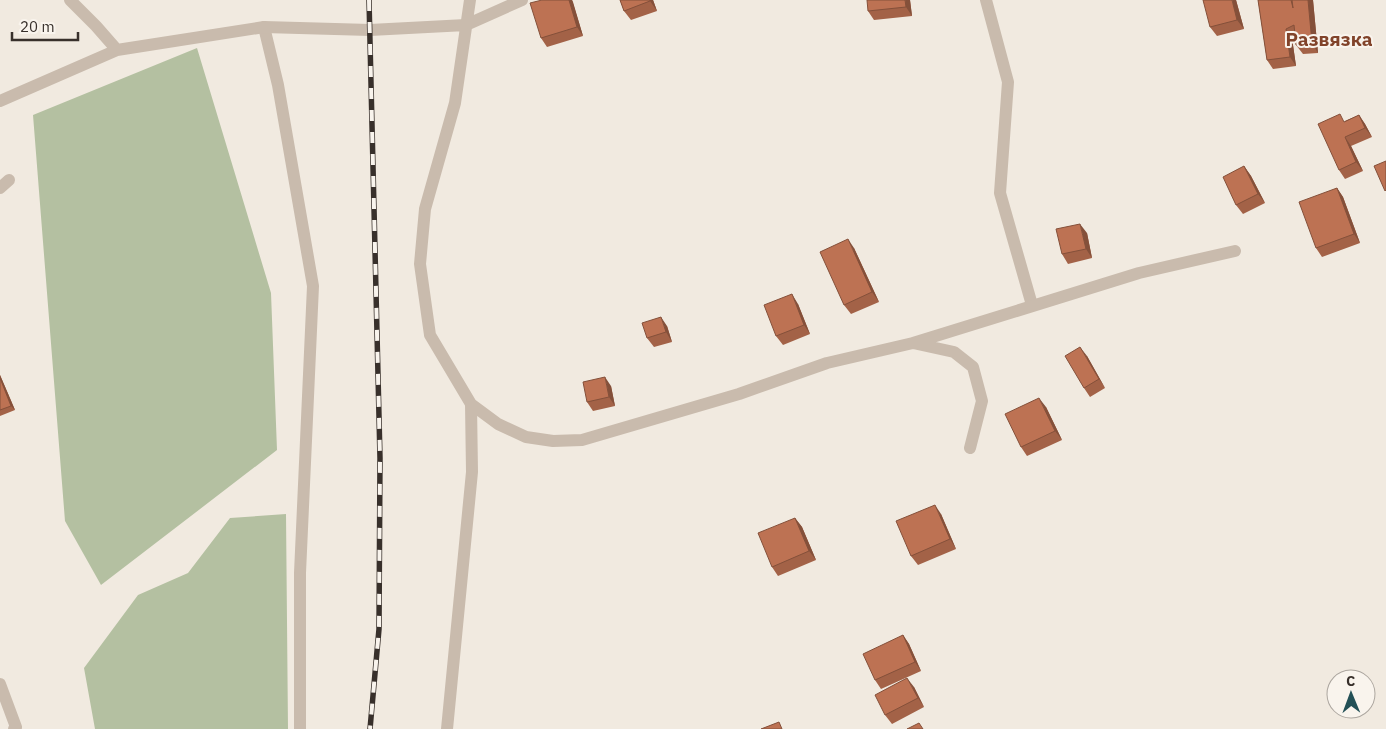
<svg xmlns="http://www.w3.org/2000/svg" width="1386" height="729" font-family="'IBM Plex Sans',sans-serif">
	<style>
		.green { fill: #b4c0a1 }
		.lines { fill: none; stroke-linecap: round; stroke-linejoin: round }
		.lane { stroke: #c9bbad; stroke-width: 12 }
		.street { stroke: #c9bbad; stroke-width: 12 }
		.rail-casing { stroke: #38302b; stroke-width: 5.5 }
		.rail { stroke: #f9f4ed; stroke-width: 4; stroke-dasharray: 11; stroke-linecap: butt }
		.wall { fill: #a36247 }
		.shaded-wall { fill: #84503a }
		.building { fill: #bd7253; stroke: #84503a }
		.labels { text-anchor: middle; stroke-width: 4; stroke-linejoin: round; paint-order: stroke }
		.district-label { font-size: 19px; font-weight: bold; fill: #81432a; stroke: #f9f4ed }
	</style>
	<rect width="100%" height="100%" fill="#f1eae0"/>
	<path class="green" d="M197 48 271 293 277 450 101 585 65 521 33 115Z
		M286 514 288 729H95L84 668 138 595 188 573 230 518Z"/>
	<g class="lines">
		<path class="lane" d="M986 0 1008 82 1000 193 1032 305
			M264 27 278 85 313 286 300 573V729
			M0 188 9 180
			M0 684 16 727 14 729"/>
		<path class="street" d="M70 0 96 26 117 50
			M470 0 455 103 425 209 420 264 430 335 471 404 498 424 526 437 553 441 582 440 739 394 827 363 913 343 954 352 973 367 982 401 970 448
			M0 101 117 50 264 27 370 30 466 25 522 0
			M913 343 1139 273 1235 251
			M447 729 472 472 471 404"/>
		<defs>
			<path id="rail" d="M369 0 380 458 379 629 370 729"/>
		</defs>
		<use href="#rail" class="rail-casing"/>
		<use href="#rail" class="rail"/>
	</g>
	<path class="wall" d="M542 0H572L583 36 547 47 541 38Z
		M620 0H653L657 11 631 20 624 11Z
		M910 0 912 16 874 20 868 11Z
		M1236 0 1244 29 1217 36 1210 27Z
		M1258 0H1313L1318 53 1303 54 1296 45V37L1292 38 1296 66 1273 69 1267 60Z
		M1359 115 1365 124 1372 137 1351 146 1363 171 1345 179 1339 170 1345 121Z
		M1244 166 1251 176 1265 203 1243 214 1236 205Z
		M1337 188 1343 197 1360 243 1322 257 1316 248Z
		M1087 233 1092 258 1068 264 1062 254Z
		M854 248 879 302 851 314 844 305Z
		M798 304 810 334 783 345 776 336Z
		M667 326 672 342 654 347 647 338Z
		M1087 356 1105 388 1090 397 1084 388Z
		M0 375 15 410 0 416Z
		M611 386 615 406 593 411 587 402Z
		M1046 407 1062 440 1027 456 1021 447Z
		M941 514 956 549 918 565 911 556Z
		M795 518 802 527 816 560 778 576 772 567Z
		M903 635 909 644 921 671 881 689 875 680Z
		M914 687 924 707 892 724 885 715Z"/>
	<path class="shaded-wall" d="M569 0H572L573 2 583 36 577 27Z
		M650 0H653L657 11 650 1Z
		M905 0H910L912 16 906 7Z
		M1232 0H1236L1244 29 1237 20Z
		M1308 0H1313L1318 53 1312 43Z
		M1286 29 1292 38 1296 66 1290 57Z
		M1359 115 1365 124 1372 137 1365 128Z
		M1345 137 1351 146 1363 171 1356 162Z
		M1244 166 1251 176 1265 203 1258 194Z
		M1337 188 1343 197 1360 243 1354 234Z
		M1080 224 1087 233 1092 258 1086 249Z
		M848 239 854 248 879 302 872 292Z
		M792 294 798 304 810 334 804 325Z
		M661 317 667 326 672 342 666 332Z
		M1080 347 1087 356 1105 388 1099 379Z
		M0 375 15 410 11 406 0 378Z
		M605 377 611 386 615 406 609 397Z
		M1039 398 1046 407 1062 440 1055 431Z
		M935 505 941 514 956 549 950 539Z
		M795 518 802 527 816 560 809 551Z
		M903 635 909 644 921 671 915 662Z
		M907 678 914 687 924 707 918 698Z"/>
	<path class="building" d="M542 0H569L577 27 541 38 530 3Z
		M620 0H650V1L624 11Z
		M867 0H905L906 7 868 11Z
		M1203 0H1232L1237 20 1210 27Z
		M1258 0H1291L1293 8 1292 0H1308L1312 43 1296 45 1294 25 1286 29 1290 57 1267 60Z
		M1340 114 1344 122 1359 115 1365 128 1345 137 1356 162 1339 170 1318 124Z
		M1386 161V190L1385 191 1374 166Z
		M1244 166 1258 194 1236 205 1223 177Z
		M1337 188 1354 234 1316 248 1299 202Z
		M1080 224 1086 249 1062 254 1056 229Z
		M848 239 872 292 844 305 820 252Z
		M792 294 804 325 776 336 764 305Z
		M661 317 666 332 647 338 642 323Z
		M1080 347 1099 379 1084 388 1065 356Z
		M605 377 609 397 587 402 583 382Z
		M0 378 11 406 0 410Z
		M1039 398 1055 431 1021 447 1005 414Z
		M935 505 950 539 911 556 896 521Z
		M795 518 809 551 772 567 758 533Z
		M903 635 915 662 875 680 863 654Z
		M907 678 918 698 885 715 875 695Z
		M779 722 782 729H761Z
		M919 723 923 729H907Z"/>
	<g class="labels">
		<g class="district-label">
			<text x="1329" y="46">Развязка</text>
		</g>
	</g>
	<g transform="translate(1351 694) rotate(359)"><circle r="24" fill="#f9f4ed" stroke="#aca69f"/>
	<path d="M0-4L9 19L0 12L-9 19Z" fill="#235056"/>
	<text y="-8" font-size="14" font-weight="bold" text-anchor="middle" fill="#38302b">С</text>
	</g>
	<path d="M12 32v8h66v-8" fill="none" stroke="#38302b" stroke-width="2.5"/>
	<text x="20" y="32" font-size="15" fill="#38302b" stroke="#f9f4ed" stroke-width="4" paint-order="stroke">20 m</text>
</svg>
